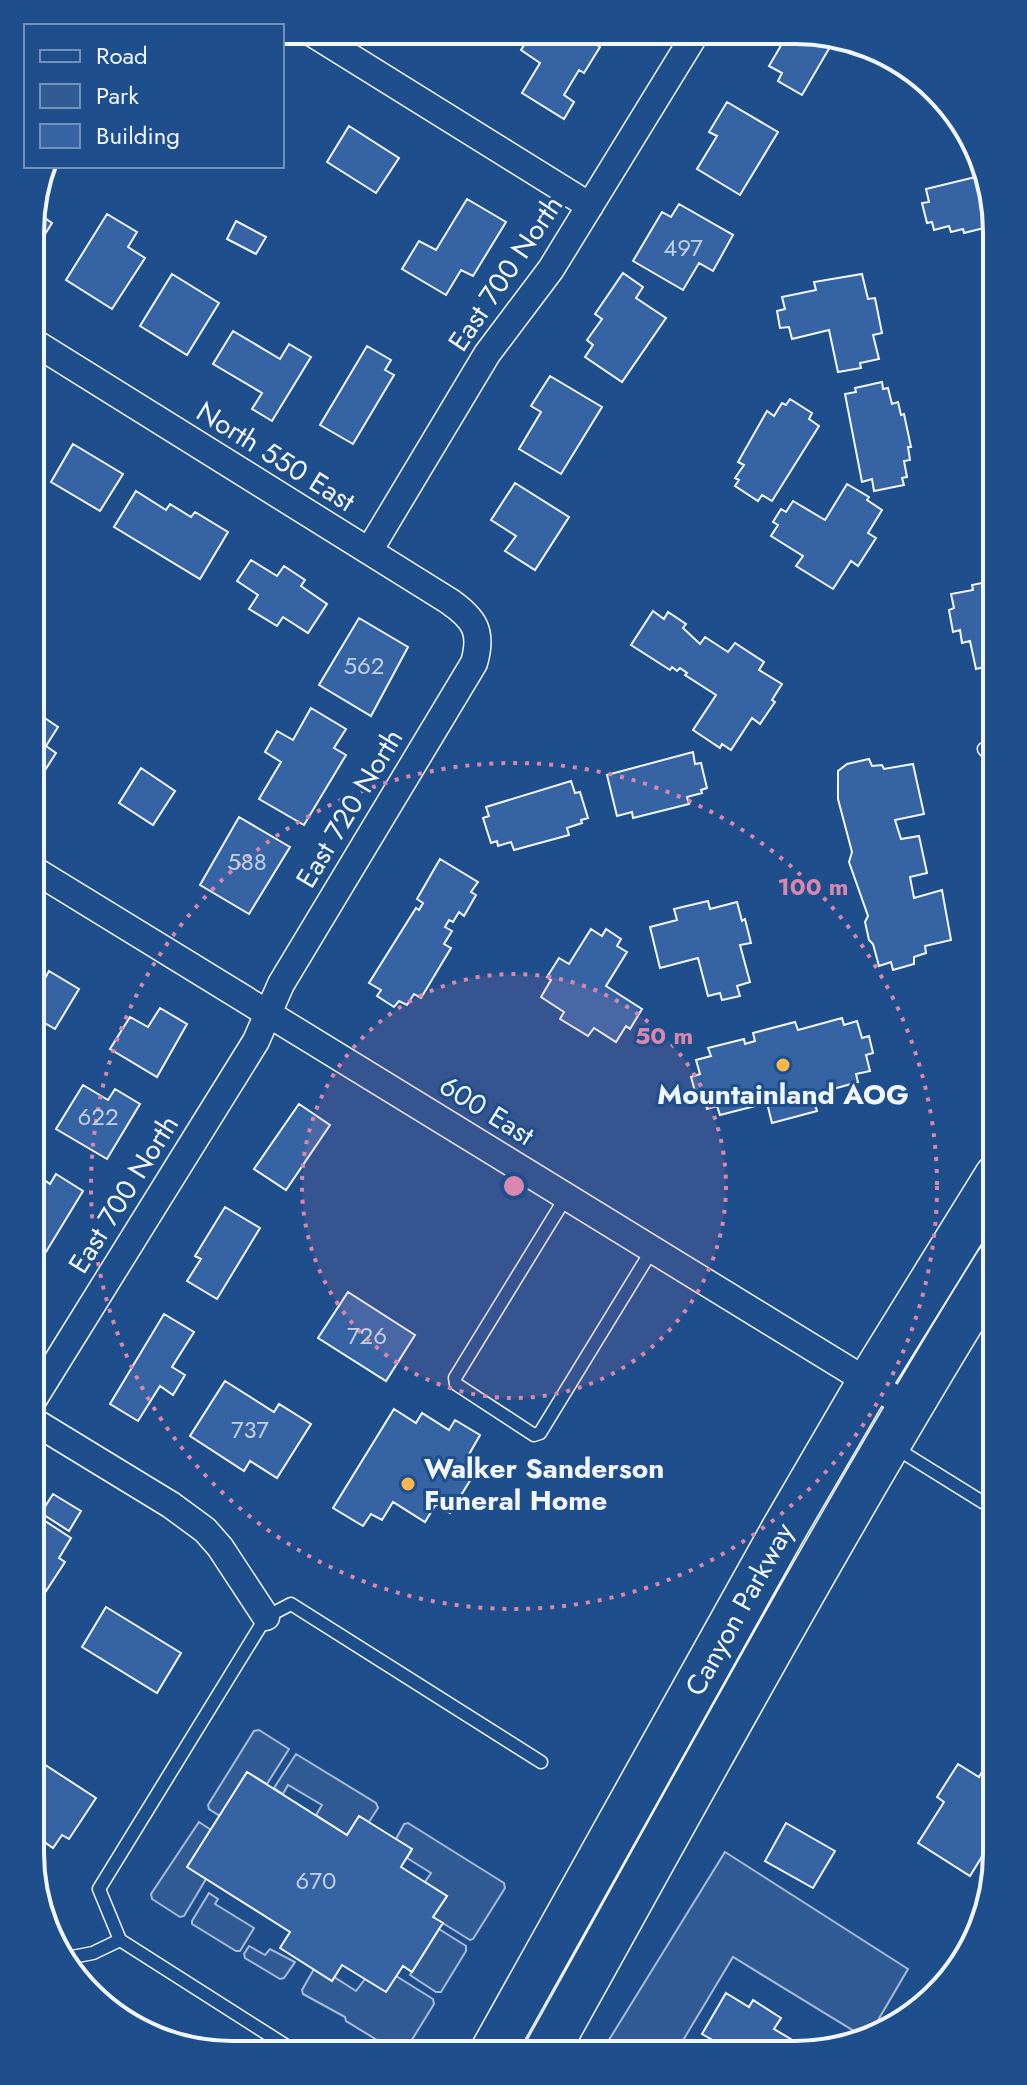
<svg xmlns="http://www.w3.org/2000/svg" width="1027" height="2085" font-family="Jost,sans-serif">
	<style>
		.green { fill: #305b95; stroke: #a8bbd7; stroke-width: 2 }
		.building { fill: #3563a3; stroke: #f2f6ff; stroke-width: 2 }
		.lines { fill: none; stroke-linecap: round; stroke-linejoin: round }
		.lane-casing { stroke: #f2f6ff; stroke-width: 15 }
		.street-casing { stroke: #f2f6ff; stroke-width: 29 }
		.highway-casing { stroke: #f2f6ff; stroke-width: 47 }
		.lane { stroke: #1f4e8c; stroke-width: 12 }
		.street { stroke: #1f4e8c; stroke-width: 26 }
		.highway { stroke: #1f4e8c; stroke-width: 44 }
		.ring { fill: none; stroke: #da87ad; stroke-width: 4; stroke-dasharray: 4 8 }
		.poi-dot { fill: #ffb74d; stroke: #1f4e8c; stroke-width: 3 }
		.labels { text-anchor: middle; stroke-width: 6; stroke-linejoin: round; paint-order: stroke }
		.number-label { font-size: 24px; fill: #c3d1e8 }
		.street-label { font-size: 28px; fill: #f2f6ff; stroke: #1f4e8c }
		.poi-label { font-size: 28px; font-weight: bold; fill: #f2f6ff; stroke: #1f4e8c }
		.rim { fill: none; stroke: #f2f6ff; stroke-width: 4 }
		.centre { fill: #da87ad; stroke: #1f4e8c; stroke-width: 4 }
		.ring-label { font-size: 24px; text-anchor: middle; font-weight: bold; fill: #da87ad; stroke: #1f4e8c; stroke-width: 6; stroke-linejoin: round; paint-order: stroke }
	</style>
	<rect width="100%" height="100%" fill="#1f4e8c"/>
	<path class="green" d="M259 1730 289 1749 267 1784 247 1772 220 1816 209 1809 208 1805 254 1731Z
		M296 1754 376 1803 378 1808 369 1822 359 1816 347 1835 316 1815 322 1805 288 1785 283 1794 274 1788Z
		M199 1822 211 1830 188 1867 206 1879 184 1916 180 1917 152 1899 151 1894Z
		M408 1823 504 1883 505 1888 473 1939 470 1940 433 1917 447 1896 425 1882 431 1873 407 1858 412 1849 396 1839 404 1824Z
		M725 1852 908 1969 867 2039 733 1957 679 2047 604 2048Z
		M209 1893 218 1899 215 1904 254 1928 240 1951H236L192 1924V1921Z
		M439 1929 466 1946V1951L441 1992H436L410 1975Z
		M249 1946 265 1955 270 1949 295 1962 284 1978 280 1979 245 1958 244 1954Z
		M314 1969 334 1977 356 1991 365 1979 396 1976 433 1999 434 2004 405 2051H395L346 2021 345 2017 303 1994 302 1990Z"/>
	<path class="building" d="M532 32H577L600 47 584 73 579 70 564 95 574 102 564 119 522 93 540 63 521 50Z
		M771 33 837 35 802 95 778 81 782 73 769 66 783 42Z
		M727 102 778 132 740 195 697 169 717 136 709 132Z
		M349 126 399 158 376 193 327 162Z
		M988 174 996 225 964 233 963 229 951 232 949 226 934 230 932 222 927 223 922 203 929 202 926 189Z
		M467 199 506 222 473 276 461 270 446 295 402 269 419 241 436 250Z
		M679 204 733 235 713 271 699 263 683 290 633 261 662 212 671 217Z
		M32 209 52 223 32 255Z
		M107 214 137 232 128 247 145 258 112 309 66 280Z
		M236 221 266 237 256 254 227 239Z
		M623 273 643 287 636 298 666 318 622 382 585 357 593 345 587 340 602 319 595 314Z
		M172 274 219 303 187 355 140 326Z
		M862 274 868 299 875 298 882 333 873 335 879 359 860 363 861 368 838 372 829 330 792 339 789 327 780 328 777 311 785 309 782 297 816 290 814 282Z
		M997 326V388H996L989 353 996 352 991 327Z
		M233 331 280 359 289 344 311 357 272 421 252 409 262 393 213 364Z
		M367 346 391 360 385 370 394 375 353 444 320 425Z
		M550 376 602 407 561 474 519 449 541 412 531 406Z
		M882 382 883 389 888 388 892 404 898 402 901 415 904 414 911 447H908L910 460 904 461 907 477 902 478 904 485 874 491 872 479 862 482 845 394 856 392 855 388Z
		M790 399 812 413 809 419 819 426 772 501 762 495 758 501 735 486 739 480 735 478 744 465 738 462 767 411 774 416 782 403 786 405Z
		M73 444 123 474 100 511 51 482Z
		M515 483 569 517 535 570 505 551 516 536 491 520Z
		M847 484 869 497 867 500 882 510 868 533 876 538 858 566 851 561 833 589 796 566 803 556 771 536 778 525 773 522 781 509 786 512 793 501 825 520Z
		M136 491 166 510 170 504 191 517 195 512 228 532 200 579 114 527Z
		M251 560 277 576 284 566 305 580 301 586 327 604 308 633 283 617 277 626 249 609 258 595 237 581Z
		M997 580V664L976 669 970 641 962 643 960 630 953 632 949 610 954 608 951 594 973 590 972 585Z
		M653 611 664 619 668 612 686 624 683 628 700 644 705 637 728 652 735 643 764 662 759 670 782 684 772 700 775 702 760 724 752 718 731 750 722 744 720 748 693 730 716 695 685 675 687 673 680 668 677 671 672 667 670 670 631 645Z
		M359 618 408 647 371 716 319 685Z
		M311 708 346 729 334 748 346 755 304 825 259 799 281 762 265 752 277 731 293 740Z
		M33 710 58 727 46 746 56 753 35 786 31 784Z
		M693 752 695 764 701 763 707 788 701 790 702 793 687 797 689 804 633 818 632 812 617 816 607 775Z
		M869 759 872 766 882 765 884 769 913 764 924 814 895 820 901 839 919 836 927 873 910 877 914 898 942 890 951 940 925 946 926 953 914 957V964L893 970 891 962 879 966 873 944 869 940 865 922 868 916 849 862 852 852 838 799V771L847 764Z
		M141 768 175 791 153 825 119 803Z
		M571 781 575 793 580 792 588 818 581 820 582 823 567 828 569 835 514 850 511 842 498 846 497 841 491 843 483 818 489 816 486 807Z
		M239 817 290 847 249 914 200 885Z
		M440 859 478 882 471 892 476 895 464 916 459 912 453 922 449 920 445 927 452 931 444 944 451 948 421 998 414 994 407 1005 399 1001 394 1007 377 996 381 990 369 983 416 908 419 910 423 903 417 899Z
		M708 901 710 909 737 902 742 921 745 919 751 943 740 945 750 982 737 986 740 996 722 1000 720 993 708 996 698 958 660 968 650 927 677 920 674 909Z
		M591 929 602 936 606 929 621 939 617 946 627 952 606 986 642 1009 630 1029 626 1026 616 1042 594 1028 588 1036 560 1019 564 1012 541 997 551 980 547 977 559 958 569 964Z
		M49 971 79 989 55 1029 31 1015V1004Z
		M160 1008 187 1024 157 1077 110 1049 130 1017 148 1027Z
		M842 1018 844 1025 857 1021 862 1038 869 1036 873 1053 866 1055 870 1071 856 1074 858 1082 812 1095 817 1111 772 1123 767 1103 720 1115 717 1106 707 1109 703 1093 696 1095 691 1077 700 1074 696 1060 711 1056 708 1048 744 1039 745 1044 755 1041 753 1033 795 1022 798 1030Z
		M83 1085 108 1100 115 1089 140 1104 107 1159 56 1129Z
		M299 1104 330 1125 286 1190 254 1169Z
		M56 1174 83 1191 46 1252 31 1243V1186L37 1175 50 1184Z
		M225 1207 260 1228 217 1299 187 1281 201 1259 195 1256Z
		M348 1292 415 1335 386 1381 318 1338Z
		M164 1314 194 1332 172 1367 185 1375 173 1395 160 1386 138 1421 110 1404Z
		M225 1381 274 1412 279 1404 311 1424 277 1478 250 1461 244 1471 190 1436Z
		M394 1409 416 1423 422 1413 449 1430 455 1420 480 1435 467 1458 479 1466 450 1513 436 1504 425 1522 393 1502 382 1520 371 1514 363 1526 333 1508Z
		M53 1494 81 1511 69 1531 41 1513Z
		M42 1519 71 1538 59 1558 65 1562 33 1611 30 1609V1537Z
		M106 1607 181 1653 157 1693 82 1647Z
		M30 1755 96 1798 69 1839 62 1835 53 1848 40 1839 32 1850 30 1848Z
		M992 1755 997 1758V1825L985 1843 989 1845 970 1876 918 1843 944 1802 937 1797 958 1764 979 1777Z
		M247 1772 347 1835 359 1816 412 1849 401 1867 447 1896 433 1917 443 1923 439 1929 412 1972 403 1966 386 1992 342 1965 332 1981 280 1948 290 1932 187 1867Z
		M786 1823 835 1851 813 1888 765 1861Z
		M726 1993 749 2007 753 2000 781 2018 774 2029 794 2041 791 2045 723 2046 702 2034Z"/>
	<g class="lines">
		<defs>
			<path id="lane" d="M984 749 997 764
				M566 1197 455 1378 456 1384 534 1435 540 1433 652 1250
				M894 1447 997 1511
				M67 1958 93 1953 120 1940
				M296 2052 120 1940 99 1889 266 1617 291 1604 541 1762"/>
			<path id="street" d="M307 30 590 206
				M369 551 487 354 551 269 696 33
				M31 868 909 1407
				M30 1405 256 1041 281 984 474 663C483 632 475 619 449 601L32 341
				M30 1419 171 1505 205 1530 220 1547 266 1617"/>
			<path id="highway" d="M494 2049 784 1529 869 1383 997 1176
				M548 2049C695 1785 838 1520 997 1263"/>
		</defs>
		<use href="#lane" class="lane-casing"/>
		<use href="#street" class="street-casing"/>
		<use href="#highway" class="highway-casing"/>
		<use href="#lane" class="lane"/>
		<use href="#street" class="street"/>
		<use href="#highway" class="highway"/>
	</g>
	<circle cx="514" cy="1186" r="212" fill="#da87ad" fill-opacity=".12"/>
	<g class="ring">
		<circle cx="514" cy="1186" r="212"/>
		<circle cx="514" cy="1186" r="423"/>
	</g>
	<g class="poi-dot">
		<circle cx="783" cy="1065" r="8"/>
		<circle cx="408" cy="1484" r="8"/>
	</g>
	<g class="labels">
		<g class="number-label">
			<text x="683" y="256">497</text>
			<text x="364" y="674">562</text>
			<text x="247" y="870">588</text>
			<text x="98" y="1125">622</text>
			<text x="367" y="1344">726</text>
			<text x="250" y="1438">737</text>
			<text x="316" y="1889">670</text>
		</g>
		<g class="street-label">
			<text transform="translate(505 273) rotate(-56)" y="10">East 700 North</text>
			<text transform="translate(276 456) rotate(32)" y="10">North 550 East</text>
			<text transform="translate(349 808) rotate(-59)" y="10">East 720 North</text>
			<text transform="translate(487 1110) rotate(32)" y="10">600 East</text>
			<text transform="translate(123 1194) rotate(-58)" y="10">East 700 North</text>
			<text transform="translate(739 1609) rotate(-61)" y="10">Canyon Parkway</text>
		</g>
		<g class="poi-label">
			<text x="783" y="1104">Mountainland AOG</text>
			<text x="424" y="1478" text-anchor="start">Walker Sanderson<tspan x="424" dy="32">Funeral Home</tspan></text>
		</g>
	</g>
	<path d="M0 0H1027V2085H0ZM232 44H795A188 188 0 0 1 983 232V1853A188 188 0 0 1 795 2041H232A188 188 0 0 1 44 1853V232A188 188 0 0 1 232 44Z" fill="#1f4e8c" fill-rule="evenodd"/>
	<path class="rim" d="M232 44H795A188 188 0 0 1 983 232V1853A188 188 0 0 1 795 2041H232A188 188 0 0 1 44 1853V232A188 188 0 0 1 232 44Z"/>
	<circle cx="514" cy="1186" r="12" class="centre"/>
	<g class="ring-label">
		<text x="813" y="895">100 m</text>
		<text x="664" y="1044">50 m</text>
	</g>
	<rect x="24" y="24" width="260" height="144" fill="#1f4e8c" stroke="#7391ba" stroke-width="2"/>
	<rect x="40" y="50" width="40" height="12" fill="#1f4e8c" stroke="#7391ba" stroke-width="2"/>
	<text x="96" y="64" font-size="24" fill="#f2f6ff">Road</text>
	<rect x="40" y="84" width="40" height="24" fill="#305b95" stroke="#7391ba" stroke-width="2"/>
	<text x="96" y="104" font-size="24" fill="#f2f6ff">Park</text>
	<rect x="40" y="124" width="40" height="24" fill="#3563a3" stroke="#7391ba" stroke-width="2"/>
	<text x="96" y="144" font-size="24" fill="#f2f6ff">Building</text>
</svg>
